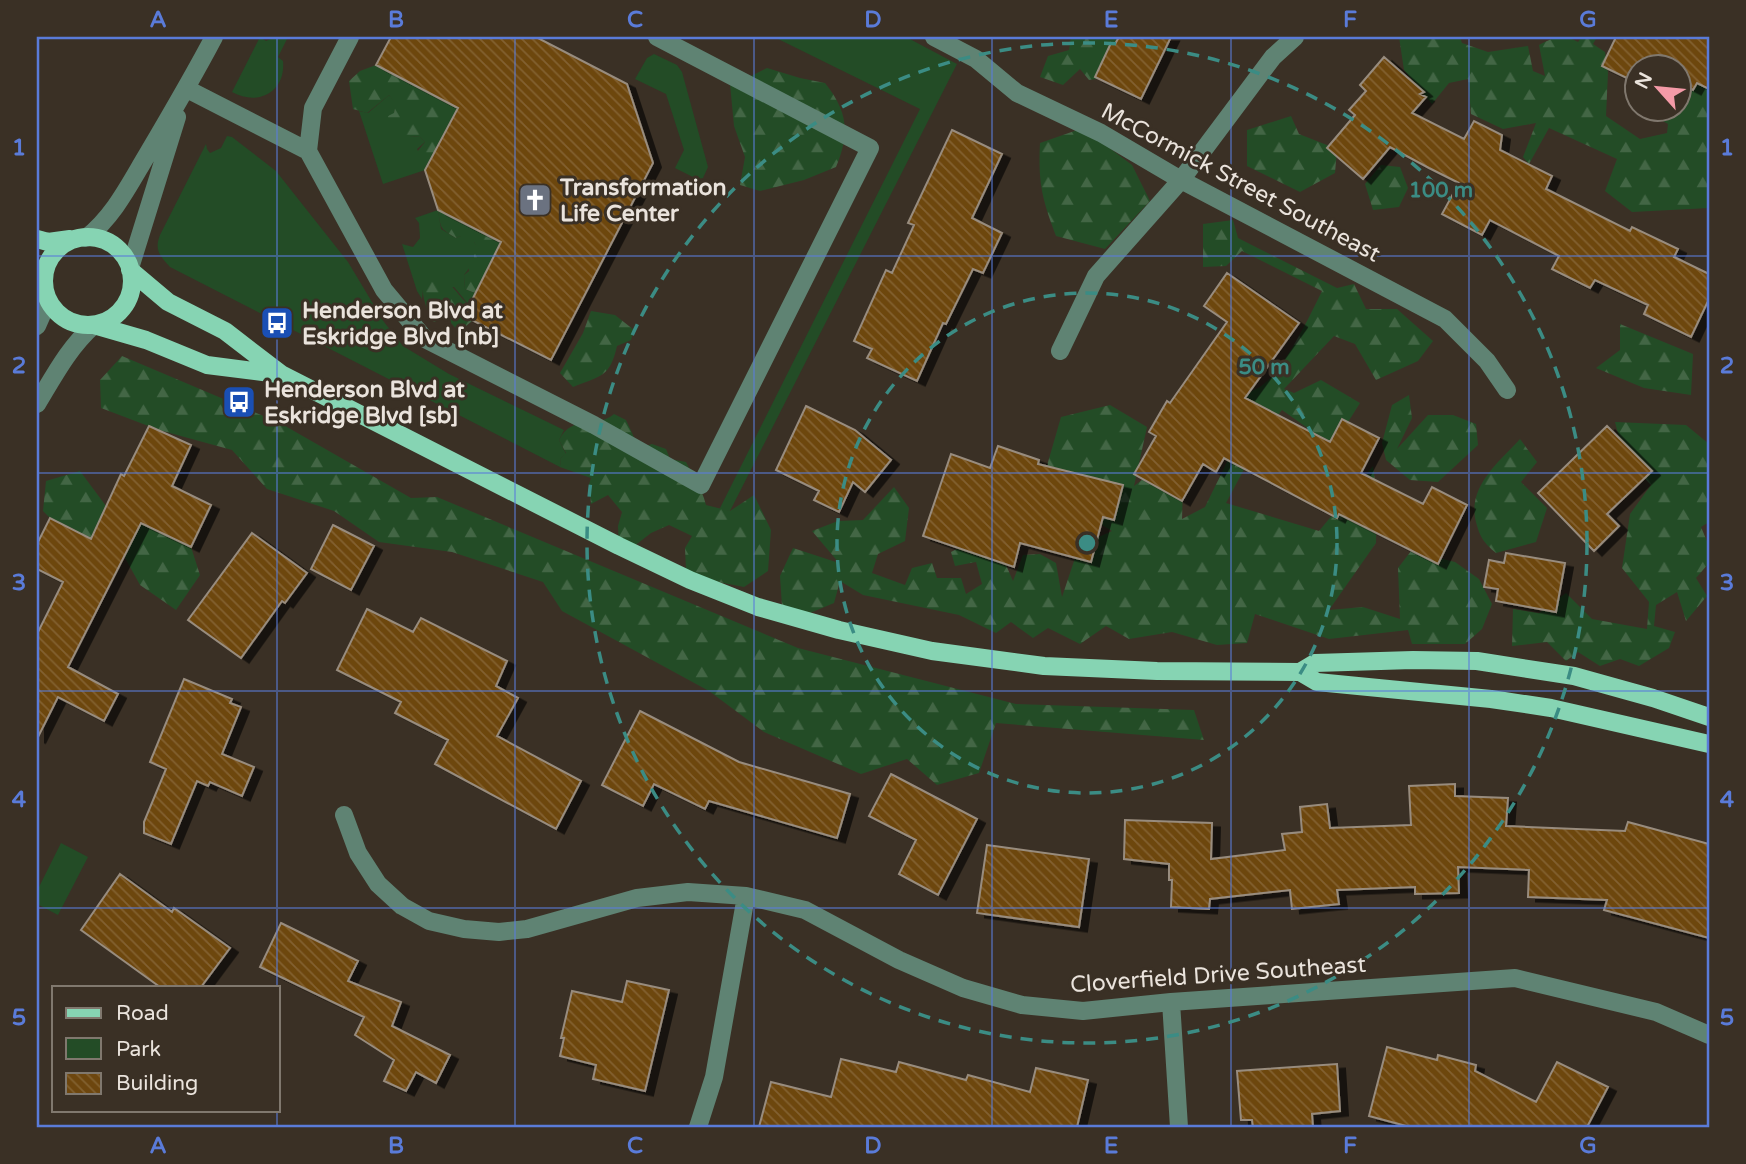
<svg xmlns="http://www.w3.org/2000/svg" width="1746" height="1164" font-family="'Varela Round',sans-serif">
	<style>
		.green { fill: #234c26 }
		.forest { fill: url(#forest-firs) }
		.building { fill: url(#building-back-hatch); stroke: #988c7e; stroke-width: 2; filter: url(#shadow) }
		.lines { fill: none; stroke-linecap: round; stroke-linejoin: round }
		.minor { stroke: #5f8373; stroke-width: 18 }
		.major { stroke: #86d4b3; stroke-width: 18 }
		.grid { fill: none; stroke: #5a7bd9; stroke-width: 2; stroke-opacity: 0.55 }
		.ring { fill: none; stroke: #3b8c84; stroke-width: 3.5; stroke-dasharray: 12 9 }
		.labels { text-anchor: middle; stroke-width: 6; stroke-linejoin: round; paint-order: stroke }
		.street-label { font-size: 23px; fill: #eae3dc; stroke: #3a3025 }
		.poi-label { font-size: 23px; font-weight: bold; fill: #eae3dc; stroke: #3a3025; text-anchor: start }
		.centre { fill: #3b8c84; stroke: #3a3025; stroke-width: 3.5 }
		.ring-label { font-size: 21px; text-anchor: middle; font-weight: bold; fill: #3b8c84; stroke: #3a3025; stroke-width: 6; stroke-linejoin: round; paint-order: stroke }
		.neatline { fill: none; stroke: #5a7bd9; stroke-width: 2.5 }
		.grid-label { font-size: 23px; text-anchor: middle; font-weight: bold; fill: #5a7bd9 }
	</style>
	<defs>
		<pattern id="forest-firs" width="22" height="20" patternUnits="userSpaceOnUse" patternTransform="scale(1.75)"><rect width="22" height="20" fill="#234c26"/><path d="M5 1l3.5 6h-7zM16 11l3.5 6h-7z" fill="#436645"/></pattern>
		<pattern id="building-back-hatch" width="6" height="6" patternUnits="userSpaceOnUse" patternTransform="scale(1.75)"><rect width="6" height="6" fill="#6d460e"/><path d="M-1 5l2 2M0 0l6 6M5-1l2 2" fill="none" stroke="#826130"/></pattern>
		<filter id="shadow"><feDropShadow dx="8" dy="4.5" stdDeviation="0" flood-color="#0009"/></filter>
	</defs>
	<rect width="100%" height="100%" fill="#3a3025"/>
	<path class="green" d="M260 37 266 41 275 37H288L278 57 283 61C286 91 259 107 232 92Z
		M774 37H906L957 64 730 511 719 510 920 109Z
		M654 54 677 65 682 72 708 167 703 178 697 179 675 168 684 150 666 94 635 79 647 58Z
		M389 95 397 104 394 113 410 136 420 137 425 142 417 149 425 165V170L383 184 359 111 368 113Z
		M227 136 232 137 276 171 348 262 384 322 403 346 449 374 564 430 559 440 566 454 561 458 560 467 170 267C160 256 154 250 160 235L206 144 207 149 210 153 221 148Z
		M438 210 441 229 456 238 460 236 474 242 480 250 474 262 464 275 465 289 475 293 469 305 454 287 423 290 422 299 417 291 402 244 413 247 420 238 419 223 415 218Z
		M61 843 88 857 58 915 37 904V891Z"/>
	<path class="forest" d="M1071 37H1124L1119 47 1130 74 1089 80 1080 69 1063 85 1040 77 1048 56 1069 50Z
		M1399 37H1460L1462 43 1488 52 1528 46 1533 71 1545 76 1539 45C1554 37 1563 34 1578 42L1582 37H1597L1593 44 1605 52 1608 73 1606 116 1640 139 1667 133 1668 124 1650 113 1651 109 1680 108V84L1691 80 1709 79V208L1632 212 1605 191 1617 159 1549 128 1529 164 1523 157 1536 123 1503 129 1471 114 1468 79 1449 83 1432 104 1404 70Z
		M376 65 458 108 425 170V165H420L414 156 425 142 420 137 410 136 399 139 390 132 388 116 394 113 396 104 389 95 367 113 353 109 349 81 360 71Z
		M767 68 800 78 825 83C848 112 850 133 836 167L804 180 760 191 740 185 745 157 734 126 730 84 739 82Z
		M1291 116 1299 134 1337 149 1335 173 1300 192 1247 166V130Z
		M1083 128 1132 165 1150 201 1105 249 1056 236C1042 199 1038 183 1040 143Z
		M1381 165 1400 167 1408 188 1399 207 1373 210 1365 184Z
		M438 210 501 242 475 293 465 289 464 275 469 271 468 263 474 262V255L479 250 474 242 469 243 460 236 456 238C440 228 441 230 438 210Z
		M1233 220 1238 238 1337 288 1354 284 1366 309H1397L1433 341 1418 361 1376 380 1355 344 1334 336 1284 389 1294 393 1321 380 1360 403 1333 446 1282 410 1263 434 1226 503 1319 531 1373 466 1377 497 1376 543 1329 610 1363 607 1400 619 1398 568 1411 551 1455 562 1479 579 1492 604 1482 629 1465 644H1412L1408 630 1329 639 1255 614 1247 643 1217 645 1172 632 1129 639 1106 626 1080 644 1048 628 1033 638 1011 622 996 633 959 615 863 595 840 581 834 603 803 616 782 606 780 576 793 548 839 563 812 531 838 521 863 520 894 487 909 508 905 541 878 554 872 573 905 585 912 568 932 563 937 578H961L966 594 982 584 976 562 955 566 951 552 979 538 996 542 1013 581 1023 555 1040 554 1056 563 1062 597 1079 546 1112 531 1084 514 1044 476 1061 417 1110 405 1147 427 1134 486 1147 476 1183 487 1182 519 1205 507 1242 431 1224 396C1234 394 1247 394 1256 389 1281 378 1310 315 1322 291L1242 251 1226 266 1203 267V224Z
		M435 276C452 281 456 294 469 305L464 316 472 321 459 332 451 323 450 315 442 317 435 322 427 319C429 304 420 301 424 281Z
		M591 311 615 315 634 330 631 340 617 346C610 377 601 376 573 387L560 373 583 333Z
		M1620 324 1693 354 1691 395 1644 388 1596 368 1620 350Z
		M122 356 280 423 411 498 437 497 798 648 1016 704 1194 710 1204 740 996 723 979 773 937 785 907 759 861 774 764 732 709 691 562 611 543 582 452 552 379 542 334 511 267 489 232 450 159 430 101 408 100 380Z
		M1409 395 1412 418 1397 449 1428 415H1453L1476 424 1478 445 1438 482 1410 480 1386 460 1382 443 1392 405Z
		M614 414 626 420 639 448 652 444 666 449 670 459 686 462C694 478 701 486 706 505L730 511 754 495 771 530 768 571 744 587 708 580 686 570 685 548 692 536 669 525 651 533 633 547 619 546 618 526 622 512 608 495 591 504 589 484 591 478 560 467 561 458 566 453 559 440C573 413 597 429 614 414Z
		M1615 422 1686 425 1709 444V522L1701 527 1709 546V563L1696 578 1707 596 1686 621 1677 592 1656 605 1654 626 1675 632 1669 648 1639 666 1620 659 1600 666 1578 652 1566 661 1547 642 1512 646 1513 609 1539 613 1566 593 1592 619 1647 629 1649 602 1622 568 1630 514 1651 485 1624 457Z
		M1520 439 1537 462 1521 482 1547 508 1536 542 1496 553C1483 542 1480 537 1476 522 1467 487 1498 463 1520 439Z
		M80 471 106 506 191 547 200 575 176 610 140 585 124 556 50 518 43 511 46 481Z"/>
	<path class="building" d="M391 37H536L627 84 653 163 551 360 464 316 501 242 438 210 425 170 458 108 376 65Z
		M1119 37H1171L1141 99 1095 77 1111 43 1115 44Z
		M1616 37H1709V89L1697 83 1693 90 1679 83V66H1637V83L1602 66Z
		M1384 57 1424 92 1420 94 1426 97 1412 113 1464 139 1474 121 1502 135 1500 150 1552 176 1546 189 1630 231 1632 227 1678 249 1674 257 1709 274V299L1691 337 1644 314 1648 305 1595 280 1590 288 1552 269 1559 256 1490 220 1482 235 1442 214 1459 183 1429 168 1390 147 1363 179 1327 148 1355 115 1349 110 1366 91 1360 85Z
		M952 130 1002 154 972 218 1002 233 983 273 973 269 946 324 943 323 917 381 867 358 872 349 854 341 886 270 892 273 914 225 908 223Z
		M1227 273 1299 323 1245 398 1330 442 1342 419 1379 438 1361 473 1423 504 1432 487 1467 505 1438 564 1339 514 1337 518 1224 458 1216 472 1203 464 1182 501 1134 474 1156 436 1149 432 1167 401 1170 403 1227 322 1204 306Z
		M806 406 855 430 891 460 865 492 853 482 839 512 814 500 819 491 776 470Z
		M149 426 191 445 172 486 211 505 191 547 141 523 68 667 118 694 104 721 58 697 37 739V634L63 582 37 569V544L50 518 91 539 121 474 124 476Z
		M1607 426 1652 471 1607 514 1619 526 1594 551 1538 493Z
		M998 446 1039 460 1038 464 1123 485 1114 520 1103 517 1091 562 1020 543 1014 567 923 536 951 454 990 468Z
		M333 525 374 546 351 590 311 569Z
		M252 533 307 573 285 603 282 601 241 658 188 620Z
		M1506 553 1565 563 1556 612 1496 601 1498 589 1484 587 1489 560 1504 563Z
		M367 609 413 632 421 618 507 661 496 686 518 698 497 736 581 781 556 829 435 764 448 740 395 713 401 702 337 670Z
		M184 679 232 699 230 703 241 707 222 754 254 767 242 796 210 782 208 786 197 781 171 844 144 833V822L166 769 150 762Z
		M640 711 739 762 850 794 837 838 709 801 705 809 654 784 643 806 602 785Z
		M891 774 977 819 938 895 899 874 916 840 869 816Z
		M1455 784V796L1508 798 1506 826 1625 831 1628 822 1709 844V938L1604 910 1607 900 1528 897 1529 870 1458 867 1459 893 1415 894V887L1337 890 1339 904 1292 909 1290 890 1210 899 1209 909 1171 907 1172 880H1169V864L1124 859 1125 820 1212 823 1211 859 1285 850 1282 834 1302 832 1300 807 1327 804 1330 828 1411 825 1409 786Z
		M987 845 1089 859 1079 927 977 913Z
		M120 874 172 912 174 908 230 948 201 987H160L81 930Z
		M281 923 358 961 348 981 401 1002 392 1026 450 1055 436 1083 416 1072 406 1091 384 1081 394 1060 355 1035 364 1017 260 967Z
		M627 981 669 990 645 1091 593 1079 596 1065 560 1056 564 1038H561L572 991 622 1002Z
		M1387 1047 1437 1060 1438 1055 1476 1065 1475 1071 1536 1102 1557 1062 1608 1087 1587 1127H1410L1369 1116Z
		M841 1059 896 1072 899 1062 966 1080 968 1075 1030 1092 1036 1068 1088 1080 1077 1127H759L771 1082 831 1097Z
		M1337 1064 1340 1111 1312 1114 1313 1127H1253L1252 1120H1241L1237 1071Z"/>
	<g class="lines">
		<path class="minor" d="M934 37 976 59 1017 93 1101 133 1181 180 1445 319 1487 361 1507 390
			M187 89 308 151 384 290 425 339 594 425 701 485 870 148 657 37
			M308 151 313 108 350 37
			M86 238C114 216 129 185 147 155 170 116 193 77 214 37
			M130 268 177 117
			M37 326 48 301
			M1060 351 1096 276 1181 180 1273 57 1295 37
			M37 404C54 376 69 347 94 325
			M344 815 358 853 378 884 402 906 429 921 464 929 499 932 527 929 637 898 688 892 746 896 805 910 899 960 963 988 1022 1005 1083 1011 1171 1002 1515 978 1656 1012 1709 1035
			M1171 1002 1179 1127
			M698 1127 714 1077 746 896"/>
		<path class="major" d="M44 281a44 44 0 1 1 88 0a44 44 0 1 1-88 0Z
			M37 239 48 242 70 239
			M130 270 168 302 225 331 281 374 619 546 690 580 758 607 839 630 932 651 1044 666 1157 671 1300 672 1317 682 1491 699 1551 708 1709 744
			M94 325 146 340 207 365 278 374
			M1300 672 1315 663 1413 660 1477 661 1574 676 1653 698 1709 717"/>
	</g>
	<path class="grid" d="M277 37V987M515 37V1127M754 37V1127M992 37V1127M1231 37V1127M1469 37V1127M37 256H1709M37 473H1709M37 691H1709M37 908H1709M277 1110V1127"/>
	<g class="ring">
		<circle cx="1087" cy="543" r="250"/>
		<circle cx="1087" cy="543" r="500"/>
	</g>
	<defs>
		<symbol id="church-square" viewBox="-11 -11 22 22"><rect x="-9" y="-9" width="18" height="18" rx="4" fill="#6b7280" stroke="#3a3025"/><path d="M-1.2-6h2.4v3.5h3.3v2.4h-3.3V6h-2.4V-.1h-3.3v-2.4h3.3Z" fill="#fff"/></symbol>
		<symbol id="bus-square" viewBox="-11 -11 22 22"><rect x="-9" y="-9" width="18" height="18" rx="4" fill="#1a4fb4" stroke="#3a3025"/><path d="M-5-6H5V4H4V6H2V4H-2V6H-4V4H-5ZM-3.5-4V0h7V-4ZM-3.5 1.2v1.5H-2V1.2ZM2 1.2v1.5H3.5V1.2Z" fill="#fff"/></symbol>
	</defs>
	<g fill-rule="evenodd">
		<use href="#church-square" x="516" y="181" width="38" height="38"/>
		<use href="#bus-square" x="258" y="304" width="38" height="38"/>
		<use href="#bus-square" x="220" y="383" width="38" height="38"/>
	</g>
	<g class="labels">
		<g class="street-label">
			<text transform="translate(1241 182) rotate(28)" y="8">McCormick Street Southeast</text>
			<text transform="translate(1218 974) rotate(-4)" y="8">Cloverfield Drive Southeast</text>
		</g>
		<g class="poi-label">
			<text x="560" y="195">Transformation<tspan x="560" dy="26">Life Center</tspan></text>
			<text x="302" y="318">Henderson Blvd at<tspan x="302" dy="26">Eskridge Blvd [nb]</tspan></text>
			<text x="264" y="397">Henderson Blvd at<tspan x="264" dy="26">Eskridge Blvd [sb]</tspan></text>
		</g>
	</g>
	<circle cx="1087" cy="543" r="10" class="centre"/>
	<g class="ring-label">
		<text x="1441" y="197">100 m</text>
		<text x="1264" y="374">50 m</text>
	</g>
	<rect width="1746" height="1164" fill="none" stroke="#3a3025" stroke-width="77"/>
	<rect x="52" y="986" width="228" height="126" fill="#3a3025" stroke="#80786e" stroke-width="2"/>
	<rect x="66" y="1008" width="35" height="10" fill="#86d4b3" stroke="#80786e" stroke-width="2"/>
	<text x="116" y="1020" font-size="21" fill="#eae3dc">Road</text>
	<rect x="66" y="1038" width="35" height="21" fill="#234c26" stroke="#80786e" stroke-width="2"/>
	<text x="116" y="1056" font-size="21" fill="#eae3dc">Park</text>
	<rect x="66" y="1073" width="35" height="21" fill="url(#building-back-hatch)" stroke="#80786e" stroke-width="2"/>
	<text x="116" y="1090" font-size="21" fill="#eae3dc">Building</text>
	<g transform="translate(1658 88) rotate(297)"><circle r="33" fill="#3a3025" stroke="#80786e" stroke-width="2"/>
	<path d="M0-5L12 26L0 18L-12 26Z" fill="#f49aa7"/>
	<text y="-10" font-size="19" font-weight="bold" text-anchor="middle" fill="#eae3dc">N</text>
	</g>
	<rect x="38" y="38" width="1670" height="1088" class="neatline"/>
	<g class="grid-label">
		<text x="158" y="27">A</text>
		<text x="396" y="27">B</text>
		<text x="635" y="27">C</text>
		<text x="873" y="27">D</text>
		<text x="1111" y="27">E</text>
		<text x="1350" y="27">F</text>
		<text x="1588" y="27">G</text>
		<text x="19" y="155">1</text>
		<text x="1727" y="155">1</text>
		<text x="19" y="373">2</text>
		<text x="1727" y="373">2</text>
		<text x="19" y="590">3</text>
		<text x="1727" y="590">3</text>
		<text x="19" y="807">4</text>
		<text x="1727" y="807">4</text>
		<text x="19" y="1025">5</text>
		<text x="1727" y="1025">5</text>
		<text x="158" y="1153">A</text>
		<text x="396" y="1153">B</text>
		<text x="635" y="1153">C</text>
		<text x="873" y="1153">D</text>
		<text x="1111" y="1153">E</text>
		<text x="1350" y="1153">F</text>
		<text x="1588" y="1153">G</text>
	</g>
</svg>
